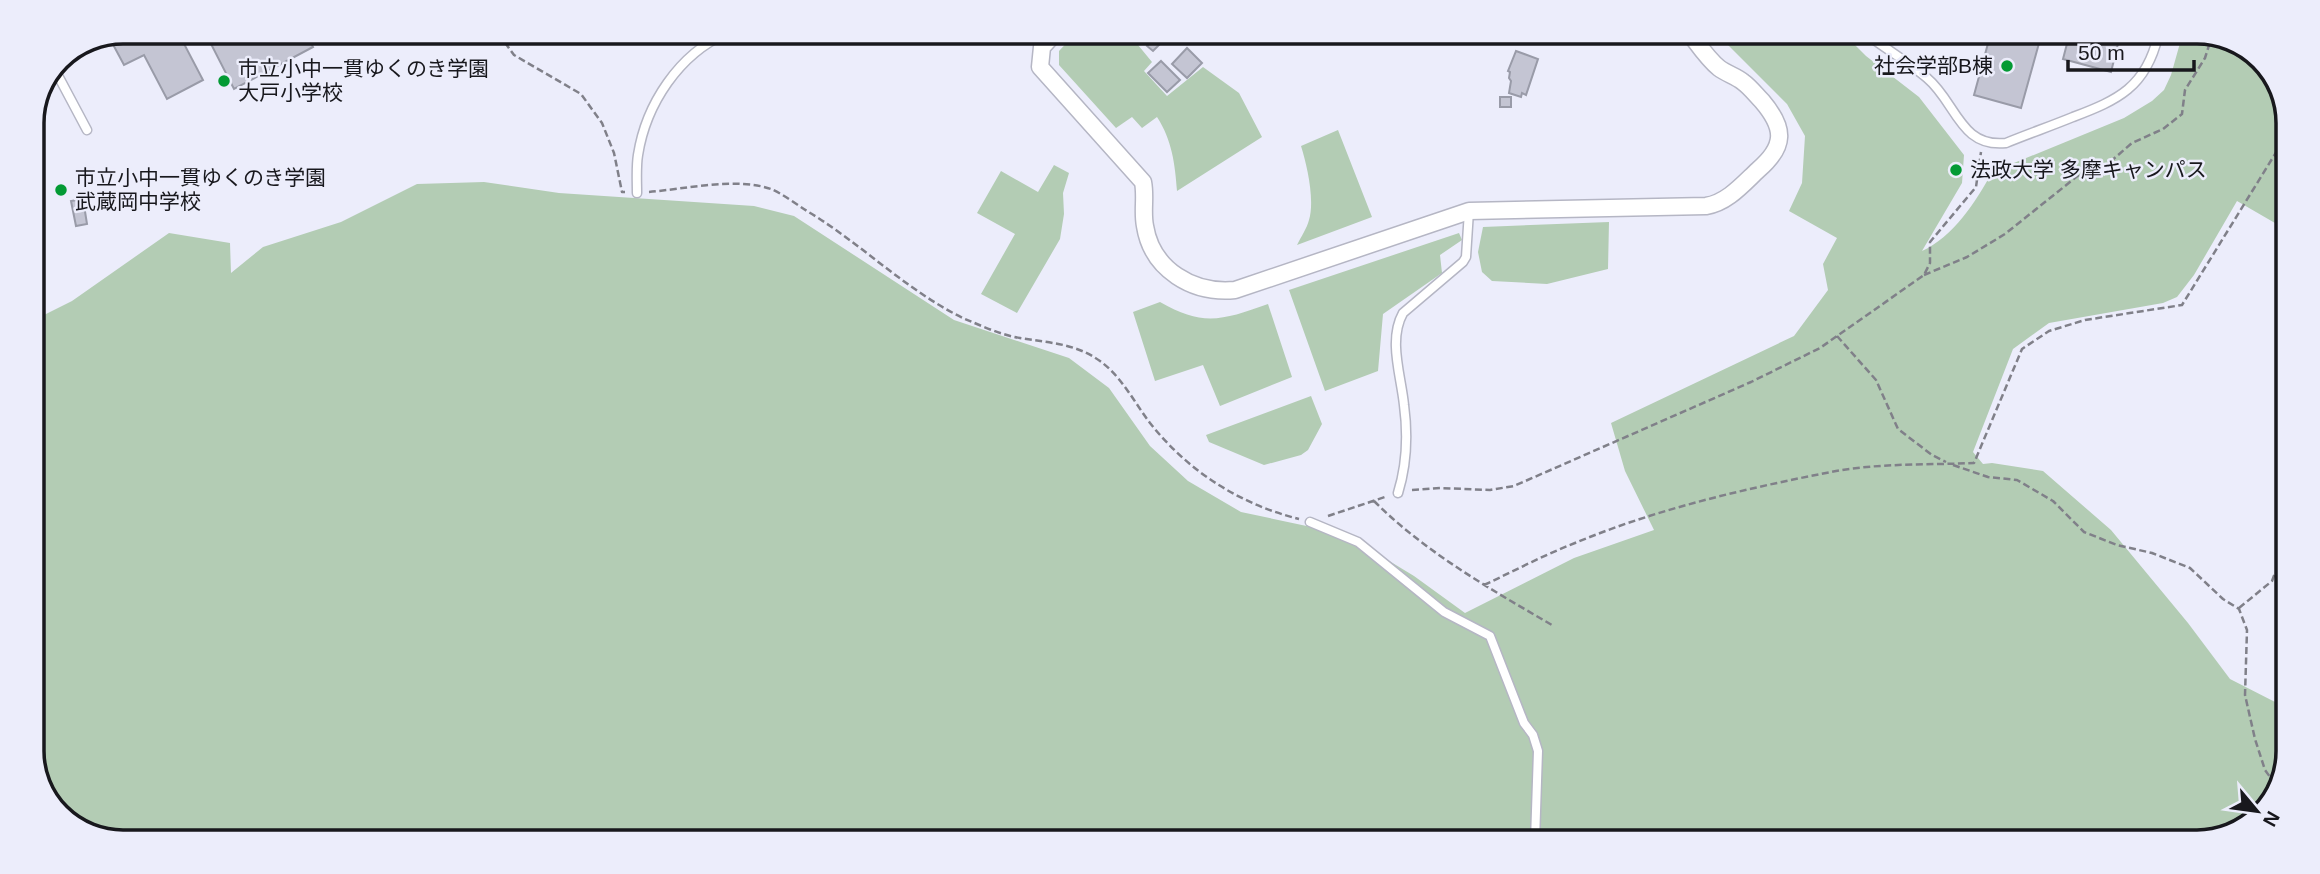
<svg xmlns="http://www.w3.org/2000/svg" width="2320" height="874" font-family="Helvetica,'Noto Sans JP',sans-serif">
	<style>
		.green { fill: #b3ccb4 }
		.building { fill: #c4c5d3; stroke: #999ba8; stroke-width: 2 }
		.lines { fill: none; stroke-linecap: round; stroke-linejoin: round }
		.lane-casing { stroke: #b5b6c4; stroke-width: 11 }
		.street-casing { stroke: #b5b6c4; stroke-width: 19 }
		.path { stroke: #808089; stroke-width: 2.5; stroke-dasharray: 7 3.5; stroke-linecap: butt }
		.lane { stroke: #fff; stroke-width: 8 }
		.street { stroke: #fff; stroke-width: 16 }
		.poi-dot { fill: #039a34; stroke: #ecedfb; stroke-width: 2.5 }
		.labels { text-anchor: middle; stroke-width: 5; stroke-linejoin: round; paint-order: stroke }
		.poi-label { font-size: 21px; fill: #18181d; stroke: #ecedfb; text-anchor: start }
		.rim { fill: none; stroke: #18181d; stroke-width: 3.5 }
	</style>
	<rect width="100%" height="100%" fill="#ecedfb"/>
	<path class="green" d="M1075 34H1129L1152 62 1144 71 1167 96 1203 67 1239 93 1262 137 1177 191C1175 164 1172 140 1157 117L1142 128 1132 117 1116 128 1059 65V51Z
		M1718 35 1846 36 1866 56 1919 97 1964 155 1962 183 1922 251C1953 237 1976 202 1992 172L2124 118 2152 101 2164 90 2171 75 2182 36H2227L2270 67 2288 116 2287 230 2237 201 2194 275 2177 297 2163 303 2049 323 2013 349 1973 452 1983 464 1992 463 2043 471 2111 530 2188 623 2230 679 2277 703 2284 714V781L2248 827 2198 842 93 838 50 807 32 758V321L72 301 169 233 230 243 231 273 263 247 341 222 417 184 484 182 559 193 754 206 794 216 954 320 1069 358 1109 388 1150 446 1188 481 1241 512 1316 528 1358 542 1414 576 1465 613 1574 558 1654 530 1625 471 1611 423 1794 336 1828 290 1823 264 1837 238 1789 211 1802 183 1805 136 1787 104Z
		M1338 130 1372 217 1297 245C1301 237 1307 228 1309 220 1315 200 1307 165 1301 146Z
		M1054 165 1069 173 1063 193 1064 214 1060 239 1017 313 981 294 1015 234 977 213 1001 171 1038 192Z
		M1609 222 1608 269 1547 284 1492 281 1482 272 1478 252 1483 227Z
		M1459 233 1462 240 1440 255 1442 273 1383 314 1378 371 1325 391 1289 290Z
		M1160 302C1203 327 1223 320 1268 304L1292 377 1220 406 1203 365 1155 381 1133 312Z
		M1311 396 1322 424 1308 450 1301 455 1264 465 1209 442 1206 435Z"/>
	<path class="building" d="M122 32H197L182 40 203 80 167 99 144 55 124 65 109 37Z
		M229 32H305L313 47 234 89 210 42Z
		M1132 34H1150L1140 43Z
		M1158 34 1164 40 1153 51 1147 46Z
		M1551 35H1566V40H1551Z
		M1990 36H2041L2021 108 1974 95Z
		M2069 36H2120L2111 72 2063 59Z
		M1187 48 1202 63 1187 78 1172 64Z
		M1516 51 1538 59 1526 95 1522 93 1521 97 1509 93 1511 81 1509 78 1510 72 1508 71Z
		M1161 61 1180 80 1167 92 1148 73Z
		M1500 97H1511V107H1500Z
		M83 199 87 224 76 226 71 201Z"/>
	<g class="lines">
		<defs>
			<path id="lane" d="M880 33C904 38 927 40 951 33
				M1869 36C1888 50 1909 63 1927 78 1956 102 1960 148 2006 143 2028 134 2051 126 2073 117 2118 100 2146 87 2158 36
				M54 68 87 130
				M637 193C637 181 636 167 638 155 646 104 679 54 727 33
				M1398 493C1407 464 1408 435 1404 405 1401 375 1388 340 1403 313L1463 262 1466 257 1469 211
				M1310 522 1358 542 1444 612 1490 636 1524 723 1533 735 1538 751 1535 841"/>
			<path id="street" d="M1054 34 1042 47 1040 67 1143 182C1146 197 1142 211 1145 226 1152 270 1193 294 1235 290L1469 211 1706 206C1727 203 1743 184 1758 170 1786 146 1785 128 1762 101 1756 95 1750 87 1743 82 1736 76 1727 74 1719 68 1708 59 1700 47 1691 35"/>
		</defs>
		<use href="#lane" class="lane-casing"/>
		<use href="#street" class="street-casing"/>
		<path class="path" d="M503 32 506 44 514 55 581 94 602 123 614 153 622 192H625
			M649 192C684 189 737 177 771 189 783 194 796 204 807 211 862 244 908 292 965 319 982 326 1001 335 1020 338 1049 343 1075 343 1100 361 1122 377 1134 402 1150 423 1188 471 1239 504 1299 519
			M1924 275 1967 257 2005 234 2080 174 2102 169 2132 143 2163 129 2182 114 2185 90 2205 58 2212 36
			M1837 336 1876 380 1898 429 1932 455 1946 462
			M1953 465 1988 477 2017 480 2053 501 2084 532 2117 545 2152 553 2190 568 2223 599 2239 609 2247 630 2245 695 2255 739 2265 770 2278 788
			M1412 490 1440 488 1490 490 1514 486 1751 382 1820 348 1924 275 1930 263V242L1976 187 1981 152
			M1374 501C1425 552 1490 589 1552 625
			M1328 516 1385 497
			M1484 585C1514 571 1544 555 1575 543 1659 508 1748 488 1836 471 1881 463 1929 465 1974 463L2022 349 2049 331 2085 320 2182 305 2288 133
			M2239 608 2272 581 2275 573 2285 561"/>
		<use href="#lane" class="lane"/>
		<use href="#street" class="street"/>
	</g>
	<g class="poi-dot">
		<circle cx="2007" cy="66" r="7"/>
		<circle cx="224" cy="81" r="7"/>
		<circle cx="1956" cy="170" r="7"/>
		<circle cx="61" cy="190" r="7"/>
	</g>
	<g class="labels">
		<g class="poi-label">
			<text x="1993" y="73" text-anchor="end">社会学部B棟</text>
			<text x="238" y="76">市立小中一貫ゆくのき学園<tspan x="238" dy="24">大戸小学校</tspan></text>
			<text x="1970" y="177">法政大学 多摩キャンパス</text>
			<text x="75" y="185">市立小中一貫ゆくのき学園<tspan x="75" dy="24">武蔵岡中学校</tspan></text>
		</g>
	</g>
	<path d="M0 0H2320V874H0ZM123 44H2197A79 79 0 0 1 2276 123V751A79 79 0 0 1 2197 830H123A79 79 0 0 1 44 751V123A79 79 0 0 1 123 44Z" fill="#ecedfb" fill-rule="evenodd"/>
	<path class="rim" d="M123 44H2197A79 79 0 0 1 2276 123V751A79 79 0 0 1 2197 830H123A79 79 0 0 1 44 751V123A79 79 0 0 1 123 44Z"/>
	<g transform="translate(2257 811) rotate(119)" stroke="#ecedfb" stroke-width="5" paint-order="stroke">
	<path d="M0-5L12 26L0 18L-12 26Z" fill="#18181d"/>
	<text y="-10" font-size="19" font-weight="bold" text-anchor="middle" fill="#18181d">N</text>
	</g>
	<path d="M2068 60v10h126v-10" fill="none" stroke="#18181d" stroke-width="3.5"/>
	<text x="2078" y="60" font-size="21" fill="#18181d" stroke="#ecedfb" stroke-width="5" paint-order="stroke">50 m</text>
</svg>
